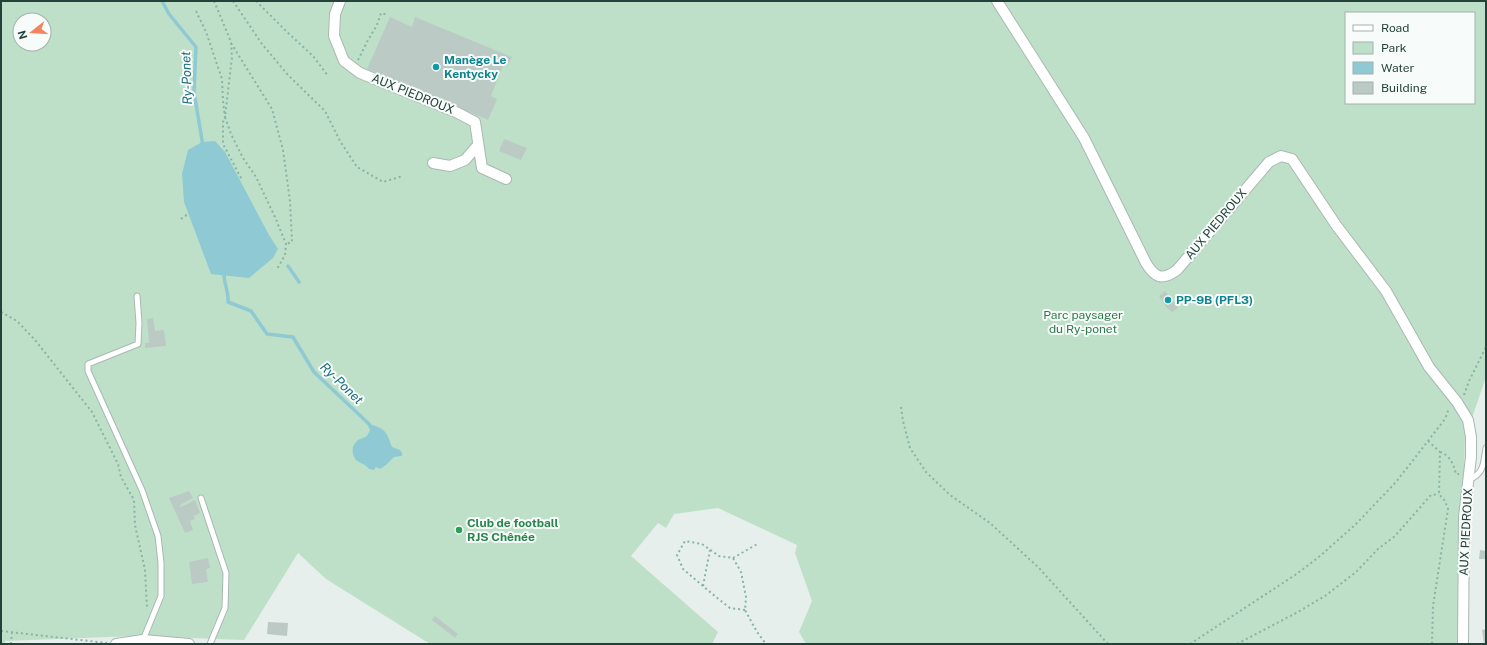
<svg xmlns="http://www.w3.org/2000/svg" width="1487" height="645" font-family="'Public Sans',sans-serif">
	<style>
		.green { fill: #bfe0c8; fill-rule: evenodd }
		.water { fill: #8ec9d4 }
		.lines { fill: none; stroke-linecap: round; stroke-linejoin: round }
		.stream { stroke: #8ec9d4; stroke-width: 3.5 }
		.building { fill: #bbcac4 }
		.lane-casing { stroke: #a8b8b2; stroke-width: 7 }
		.street-casing { stroke: #a8b8b2; stroke-width: 12 }
		.path { stroke: #86b3a5; stroke-width: 2; stroke-dasharray: 2 3; stroke-linecap: butt }
		.lane { stroke: #fff; stroke-width: 5 }
		.street { stroke: #fff; stroke-width: 10 }
		.culture-dot { fill: #0f9aa8; stroke: #f7fbf9; stroke-width: 1.5 }
		.leisure-dot { fill: #2e9e5b; stroke: #f7fbf9; stroke-width: 1.5 }
		.labels { text-anchor: middle; stroke-width: 4; stroke-linejoin: round; paint-order: stroke }
		.culture-label { font-size: 12px; font-weight: bold; fill: #0d838f; stroke: #f7fbf9; text-anchor: start }
		.street-label { font-size: 12px; fill: #24423a; stroke: #f7fbf9 }
		.park-label { font-size: 12px; fill: #2d7a4b; stroke: #f7fbf9 }
		.leisure-label { font-size: 12px; font-weight: bold; fill: #27864d; stroke: #f7fbf9; text-anchor: start }
		.water-label { font-size: 13px; font-style: italic; fill: #1c6f80; stroke: #f7fbf9 }
	</style>
	<rect width="100%" height="100%" fill="#e6efeb"/>
	<path class="green" d="M1 1H1486V377L1465 438 1460 644H806L799 632 812 601 795 553 797 545 718 508 674 514 666 528 658 523 631 556 718 632 712 644H430L326 579 298 553 244 640 134 636 5 641V644H1ZM1346 13H1474V103H1346ZM20 20H44V44H20Z"/>
	<path class="water" d="M215 141 225 152 269 235 278 249 273 258 249 278 211 274 184 202 182 174 188 150 202 142Z
		M369 424C386 429 386 431 392 447L400 450 402 453V456L394 457 386 465 380 469 376 467 374 470 369 469C364 463 361 464 356 460 352 455 351 447 356 442 358 439 364 438 367 436L370 430Z"/>
	<g class="lines">
		<path class="stream" d="M162 1 169 14 196 47 194 92 203 146
			M288 266 299 282
			M224 272C223 282 229 291 228 302L251 311 267 334 293 337 314 372 369 424 371 428"/>
	</g>
	<path class="building" d="M390 17 412 27 415 17 512 57 508 65 504 63 491 96 497 99 488 120 367 69Z
		M504 139 527 148 521 160 499 151Z
		M1165 291 1178 308 1172 312 1167 308 1159 296Z
		M153 318 155 331 164 330 166 346 145 348V343H149L147 319Z
		M189 491 193 498 180 505 181 507 195 500 200 513 194 516 195 519 190 521 193 530 185 533 169 498Z
		M1480 550 1486 551V559H1479Z
		M208 558 210 568 206 569 208 582 192 584 189 562Z
		M435 616 458 634 455 638 432 620Z
		M268 622 288 623 287 636 267 634Z
		M1486 629V644H1484L1482 630Z"/>
	<g class="lines">
		<defs>
			<path id="lane" d="M137 296 139 323 138 344 88 364V371L142 490 158 536 161 563V596L143 640
				M1469 480C1485 472 1483 464 1486 448
				M201 498 226 573 225 608 210 644"/>
			<path id="street" d="M340 1 335 14 334 36 344 61 360 73 456 112 475 122 482 168 506 179
				M997 1 1084 138 1146 263C1155 278 1162 281 1177 270L1269 162 1281 156 1292 159 1336 225 1386 291 1429 367 1457 402 1468 420 1471 437V457L1464 517 1463 644
				M433 163 450 166 465 160 478 145
				M116 644 143 640 189 644"/>
		</defs>
		<use href="#lane" class="lane-casing"/>
		<use href="#street" class="street-casing"/>
		<path class="path" d="M214 1 231 42 232 57 225 117 231 134 243 158 256 177 275 217 286 244 285 255 277 269
			M233 1 262 44 288 75 325 111 340 141 357 167 383 182 403 176
			M256 1 287 32 313 56 328 76
			M196 11 206 32 222 79 223 101 225 117 223 122V144L241 178 240 180
			M231 43 272 109 283 150 290 201 292 242 286 244
			M358 60 368 40 377 25 381 13 388 15
			M181 219 188 214
			M1 312 17 321 35 340 92 412 118 464 121 477 134 500 135 525 145 570 147 608
			M1464 395 1469 381 1486 347
			M901 407 903 421 910 448 926 472 950 495 990 523 1038 567 1108 644
			M1428 441 1440 452 1439 494 1445 501 1448 509 1433 606 1432 644
			M1440 452C1451 456 1453 464 1456 474H1459
			M733 558 759 543
			M703 586 710 550
			M745 610 730 608 716 597 683 569 677 555 685 541 702 544 719 556 733 558 741 572 746 597 745 610 757 632 766 644
			M1 631 107 643
			M11 644 12 632
			M1190 644 1298 573 1320 556 1356 524 1396 482 1428 441 1445 419 1449 408
			M1237 644 1296 613 1325 596 1356 572 1378 549 1395 536 1431 495 1439 494"/>
		<use href="#lane" class="lane"/>
		<use href="#street" class="street"/>
	</g>
	<g class="culture-dot">
		<circle cx="436" cy="67" r="4"/>
		<circle cx="1168" cy="300" r="4"/>
	</g>
	<circle class="leisure-dot" cx="459" cy="530" r="4"/>
	<g class="labels">
		<g class="culture-label">
			<text x="444" y="64">Manège Le<tspan x="444" dy="14">Kentycky</tspan></text>
			<text x="1176" y="304">PP-9B (PFL3)</text>
		</g>
		<g class="street-label">
			<text transform="translate(413 94) rotate(22)" y="4">AUX PIEDROUX</text>
			<text transform="translate(1216 224) rotate(-50)" y="4">AUX PIEDROUX</text>
			<text transform="translate(1466 532) rotate(-87)" y="4">AUX PIEDROUX</text>
		</g>
		<g class="park-label">
			<text x="1083" y="319">Parc paysager<tspan x="1083" dy="14">du Ry-ponet</tspan></text>
		</g>
		<g class="leisure-label">
			<text x="467" y="527">Club de football<tspan x="467" dy="14">RJS Chênée</tspan></text>
		</g>
		<g class="water-label">
			<text transform="translate(186 78) rotate(-92)" y="5">Ry-Ponet</text>
			<text transform="translate(342 383) rotate(44)" y="5">Ry-Ponet</text>
		</g>
	</g>
	<rect width="1487" height="645" fill="none" stroke="#24423a" stroke-width="4"/>
	<rect x="1345" y="12" width="130" height="92" fill="#f7fbf9" stroke="#a3b1ad"/>
	<rect x="1353" y="25" width="20" height="6" fill="#ffffff" stroke="#a3b1ad"/>
	<text x="1381" y="32" font-size="12" fill="#24423a">Road</text>
	<rect x="1353" y="42" width="20" height="12" fill="#bfe0c8" stroke="#a3b1ad"/>
	<text x="1381" y="52" font-size="12" fill="#24423a">Park</text>
	<rect x="1353" y="62" width="20" height="12" fill="#8ec9d4" stroke="#a3b1ad"/>
	<text x="1381" y="72" font-size="12" fill="#24423a">Water</text>
	<rect x="1353" y="82" width="20" height="12" fill="#bbcac4" stroke="#a3b1ad"/>
	<text x="1381" y="92" font-size="12" fill="#24423a">Building</text>
	<g transform="translate(32 32) rotate(253)"><circle r="19" fill="#f7fbf9" stroke="#a3b1ad"/>
	<path d="M0-3L7 15L0 10L-7 15Z" fill="#f4845f"/>
	<text y="-6" font-size="11" font-weight="bold" text-anchor="middle" fill="#24423a">N</text>
	</g>
</svg>
